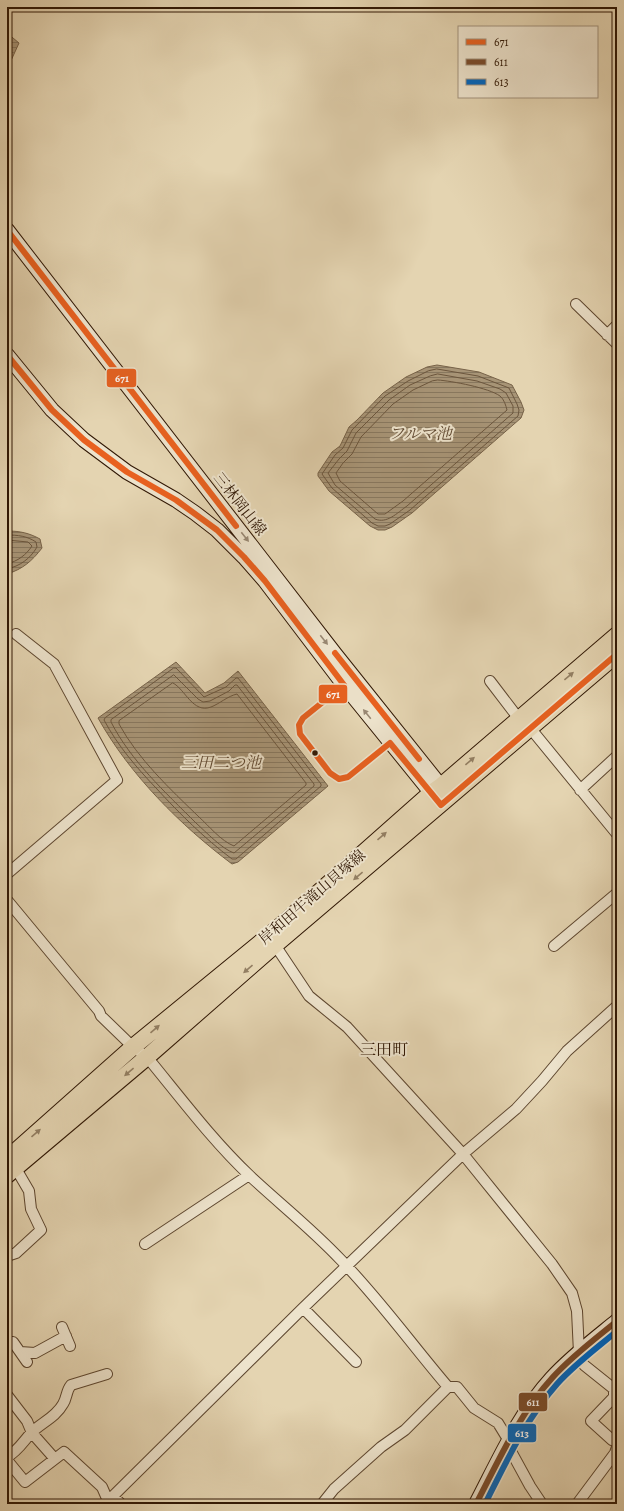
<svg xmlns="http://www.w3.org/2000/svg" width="624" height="1511" font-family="Alegreya,'Noto Serif JP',serif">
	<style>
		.water { fill: url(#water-rules); stroke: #776248 }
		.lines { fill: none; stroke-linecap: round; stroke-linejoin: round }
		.shore { stroke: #6c563d; stroke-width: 1 }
		.street-casing { stroke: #5d462f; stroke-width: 12 }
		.secondary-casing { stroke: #301704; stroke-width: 16 }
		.primary-casing { stroke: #301704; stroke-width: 18 }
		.street { stroke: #ede3cc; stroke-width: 10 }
		.secondary { stroke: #ede3cc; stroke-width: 14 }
		.primary { stroke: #e4d4b1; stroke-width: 16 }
		.bus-1-casing { stroke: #ede3cc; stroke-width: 9 }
		.bus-2-casing { stroke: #ede3cc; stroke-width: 9 }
		.bus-3-casing { stroke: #ede3cc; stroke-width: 9 }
		.bus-1 { stroke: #e86120; stroke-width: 6 }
		.bus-2 { stroke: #7a4b2a; stroke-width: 6 }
		.bus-3 { stroke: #0065bd; stroke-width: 6 }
		.oneway { fill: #988772 }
		.oneway2 { fill: #937f63 }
		.bus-dot { fill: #301704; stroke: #ede3cc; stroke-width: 1.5 }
		.labels { text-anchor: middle; stroke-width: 4; stroke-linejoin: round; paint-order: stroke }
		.street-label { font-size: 15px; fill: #301704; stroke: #ede3cc }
		.water-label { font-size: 16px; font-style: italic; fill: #604932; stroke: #ede3cc }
		.neighbourhood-label { font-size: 16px; fill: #301704; stroke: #ede3cc }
		.line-badge { stroke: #ede3cc; stroke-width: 1.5 }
		.badge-label { font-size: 11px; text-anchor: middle; font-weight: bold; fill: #fff }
	</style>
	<defs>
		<pattern id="water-rules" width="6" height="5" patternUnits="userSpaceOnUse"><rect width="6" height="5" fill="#a79476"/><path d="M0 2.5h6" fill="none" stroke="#88785f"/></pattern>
	</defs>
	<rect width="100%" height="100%" fill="#e4d4b1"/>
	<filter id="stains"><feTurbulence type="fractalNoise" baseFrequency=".005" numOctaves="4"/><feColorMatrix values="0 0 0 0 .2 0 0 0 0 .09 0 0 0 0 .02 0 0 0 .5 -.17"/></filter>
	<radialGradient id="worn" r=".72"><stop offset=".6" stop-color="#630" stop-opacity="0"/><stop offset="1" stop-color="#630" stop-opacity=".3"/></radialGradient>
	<path class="water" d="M7 33 19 43 9 65H7Z
		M437 365 479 372 512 385 521 402 524 410 521 418 412 513 392 527 385 530H378L370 526 329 491 318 476V473L332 452 340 446 349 427 357 420 383 393 406 377 427 367Z
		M7 531C20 531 29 533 40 539L42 548C32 561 23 569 7 574Z
		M176 662 205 693 224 683 238 671 328 786 238 862 232 864C180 825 130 775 98 718Z"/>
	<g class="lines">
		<path class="shore" d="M437 369 478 376 509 388 517 404 519 410 518 416 410 510 390 524 385 526H378L372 523 332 488 322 474 335 455 343 448 352 430 385 396 408 381 428 371Z
			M438 374 477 381 500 389 506 393 513 406V413L407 506C397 513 387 524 375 519L335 485 328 473 339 459 347 451 356 433 389 400 410 385 430 376Z
			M438 380C452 381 489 388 500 396 504 399 506 406 507 410L403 501 385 514H378L340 481 336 473 343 463 352 454 361 437 393 404 413 390 432 381Z
			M7 535C18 535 27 536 36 542L37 547C30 559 20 566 7 569
			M7 540 28 542 32 546C26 555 18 561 7 564
			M174 668H176L204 697 226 687 236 678H238L321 784V786L236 859H232C204 838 180 814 156 788 136 767 118 746 104 720L105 718Z
			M174 675 198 699 203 702 210 701 229 691 235 685H237L314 784V786L234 853C222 849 206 832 196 823 165 792 131 761 111 722V720Z
			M173 683C185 689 193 714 211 707 219 704 228 696 237 694L306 783V785L234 846C221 841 209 826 199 817 170 789 138 759 119 724V721Z"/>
		<defs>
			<path id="street" d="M576 304 617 344
				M607 335 617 325
				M490 681 519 719
				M531 729 617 834
				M580 790 617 756
				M7 874 117 780 54 664 16 634
				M7 900 99 1011 101 1016 133 1047 147 1057C180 1097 212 1140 250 1176 280 1204 313 1230 341 1260 380 1300 412 1345 448 1387H457L474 1408 498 1423 509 1441
				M275 945 309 996 347 1027 463 1154 552 1264 572 1293 577 1311 579 1353
				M554 946 617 893
				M145 1244 249 1175
				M7 1256 16 1253 41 1230 31 1209 29 1191 15 1167
				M303 1308 356 1362
				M62 1327 70 1346
				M7 1342H13L27 1362
				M20 1352 35 1353 66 1336
				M576 1356 584 1365 614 1389V1397L591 1421 612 1440 617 1441
				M7 1395 27 1421 32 1433 55 1459
				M507 1444 530 1486 542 1504
				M7 1457C17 1452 23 1442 31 1433 41 1423 56 1417 63 1404 67 1398 66 1391 71 1385L107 1374
				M7 1460 25 1482 64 1452 102 1487 109 1503
				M113 1496 121 1504
				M109 1504 113 1496 303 1308 463 1154 516 1109 542 1081 567 1051 617 1006
				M322 1504 334 1489 381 1447 405 1430 448 1387
				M577 1504 615 1453 617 1447"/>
			<path id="secondary" d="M7 230 335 654 447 794
				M7 355 52 410 84 440 127 472 176 500 195 513 217 530 244 557 265 581 344 685 438 801
				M476 1504C499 1460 519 1414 552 1378 571 1357 595 1339 617 1321"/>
			<path id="primary" d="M7 1159 133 1047 282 925 431 793 441 786 617 635
				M7 1175 147 1057 275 945 617 654"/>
		</defs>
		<use href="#street" class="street-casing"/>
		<use href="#secondary" class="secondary-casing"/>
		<use href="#primary" class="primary-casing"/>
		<use href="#street" class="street"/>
		<use href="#secondary" class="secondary"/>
		<use href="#primary" class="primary"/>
		<defs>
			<path id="bus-1" d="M7 230 236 526
				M7 355 52 410 84 440 127 472 176 500 217 530 244 557 265 581 344 685 303 718 299 725 300 734 330 773 339 779 348 777 390 743 441 805 617 654
				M335 653 419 759"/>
			<path id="bus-2" d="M476 1504C499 1460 519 1414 553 1377 572 1356 595 1339 617 1321"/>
			<path id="bus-3" d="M485 1504C506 1462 526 1419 557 1384 575 1364 597 1348 617 1331"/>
		</defs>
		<use href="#bus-1" class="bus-1-casing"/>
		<use href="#bus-2" class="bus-2-casing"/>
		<use href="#bus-3" class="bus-3-casing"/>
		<use href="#bus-1" class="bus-1"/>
		<use href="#bus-2" class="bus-2"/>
		<use href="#bus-3" class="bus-3"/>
	</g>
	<defs><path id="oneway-solid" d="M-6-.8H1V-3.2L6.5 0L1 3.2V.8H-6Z"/></defs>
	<g class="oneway">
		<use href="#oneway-solid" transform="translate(245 537) rotate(52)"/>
		<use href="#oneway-solid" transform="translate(324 640) rotate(52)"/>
		<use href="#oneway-solid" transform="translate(367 714) rotate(-129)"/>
	</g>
	<g class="oneway2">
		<use href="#oneway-solid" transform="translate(569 676) rotate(-40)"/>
		<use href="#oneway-solid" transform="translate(470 761) rotate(-40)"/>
		<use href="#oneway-solid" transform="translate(382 836) rotate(-41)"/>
		<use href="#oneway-solid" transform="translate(358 876) rotate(140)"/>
		<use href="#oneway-solid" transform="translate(248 969) rotate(139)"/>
		<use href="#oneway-solid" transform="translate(155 1029) rotate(-41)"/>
		<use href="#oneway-solid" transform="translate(129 1072) rotate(140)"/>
		<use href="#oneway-solid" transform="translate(36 1133) rotate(-41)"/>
	</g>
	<circle class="bus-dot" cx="315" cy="753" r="3.5"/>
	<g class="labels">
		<g class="street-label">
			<text transform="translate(240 504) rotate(52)" y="5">三林岡山線</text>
			<text transform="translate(312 897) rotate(-41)" y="5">岸和田牛滝山貝塚線</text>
		</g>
		<g class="water-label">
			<text x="420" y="439">フルマ池</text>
			<text x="221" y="768">三田二つ池</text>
		</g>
		<g class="neighbourhood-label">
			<text x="384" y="1055">三田町</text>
		</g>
	</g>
	<g class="line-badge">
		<rect x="106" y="368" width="31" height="20" rx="4" fill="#e86120"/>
		<rect x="318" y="684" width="30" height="20" rx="4" fill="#e86120"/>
		<rect x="518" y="1392" width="30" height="20" rx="4" fill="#7a4b2a"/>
		<rect x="507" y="1423" width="30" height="20" rx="4" fill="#0065bd"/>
	</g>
	<g class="badge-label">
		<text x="122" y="382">671</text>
		<text x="333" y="698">671</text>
		<text x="533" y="1406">611</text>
		<text x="522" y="1437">613</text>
	</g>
	<rect width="624" height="1511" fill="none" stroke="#e4d4b1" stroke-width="24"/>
	<rect x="8" y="8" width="608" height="1495" fill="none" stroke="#301704" stroke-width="2"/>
	<rect x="12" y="12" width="600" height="1487" fill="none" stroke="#301704"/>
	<rect x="458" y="26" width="140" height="72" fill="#ede3cc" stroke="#a1917c"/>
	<rect x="466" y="39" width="20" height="6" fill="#e86120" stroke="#a1917c"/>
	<text x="494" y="46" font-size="12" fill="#301704">671</text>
	<rect x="466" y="59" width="20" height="6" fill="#7a4b2a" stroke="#a1917c"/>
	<text x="494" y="66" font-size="12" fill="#301704">611</text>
	<rect x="466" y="79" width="20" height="6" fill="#0065bd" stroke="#a1917c"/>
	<text x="494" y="86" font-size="12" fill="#301704">613</text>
	<rect width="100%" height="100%" filter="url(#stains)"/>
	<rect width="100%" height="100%" fill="url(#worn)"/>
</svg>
